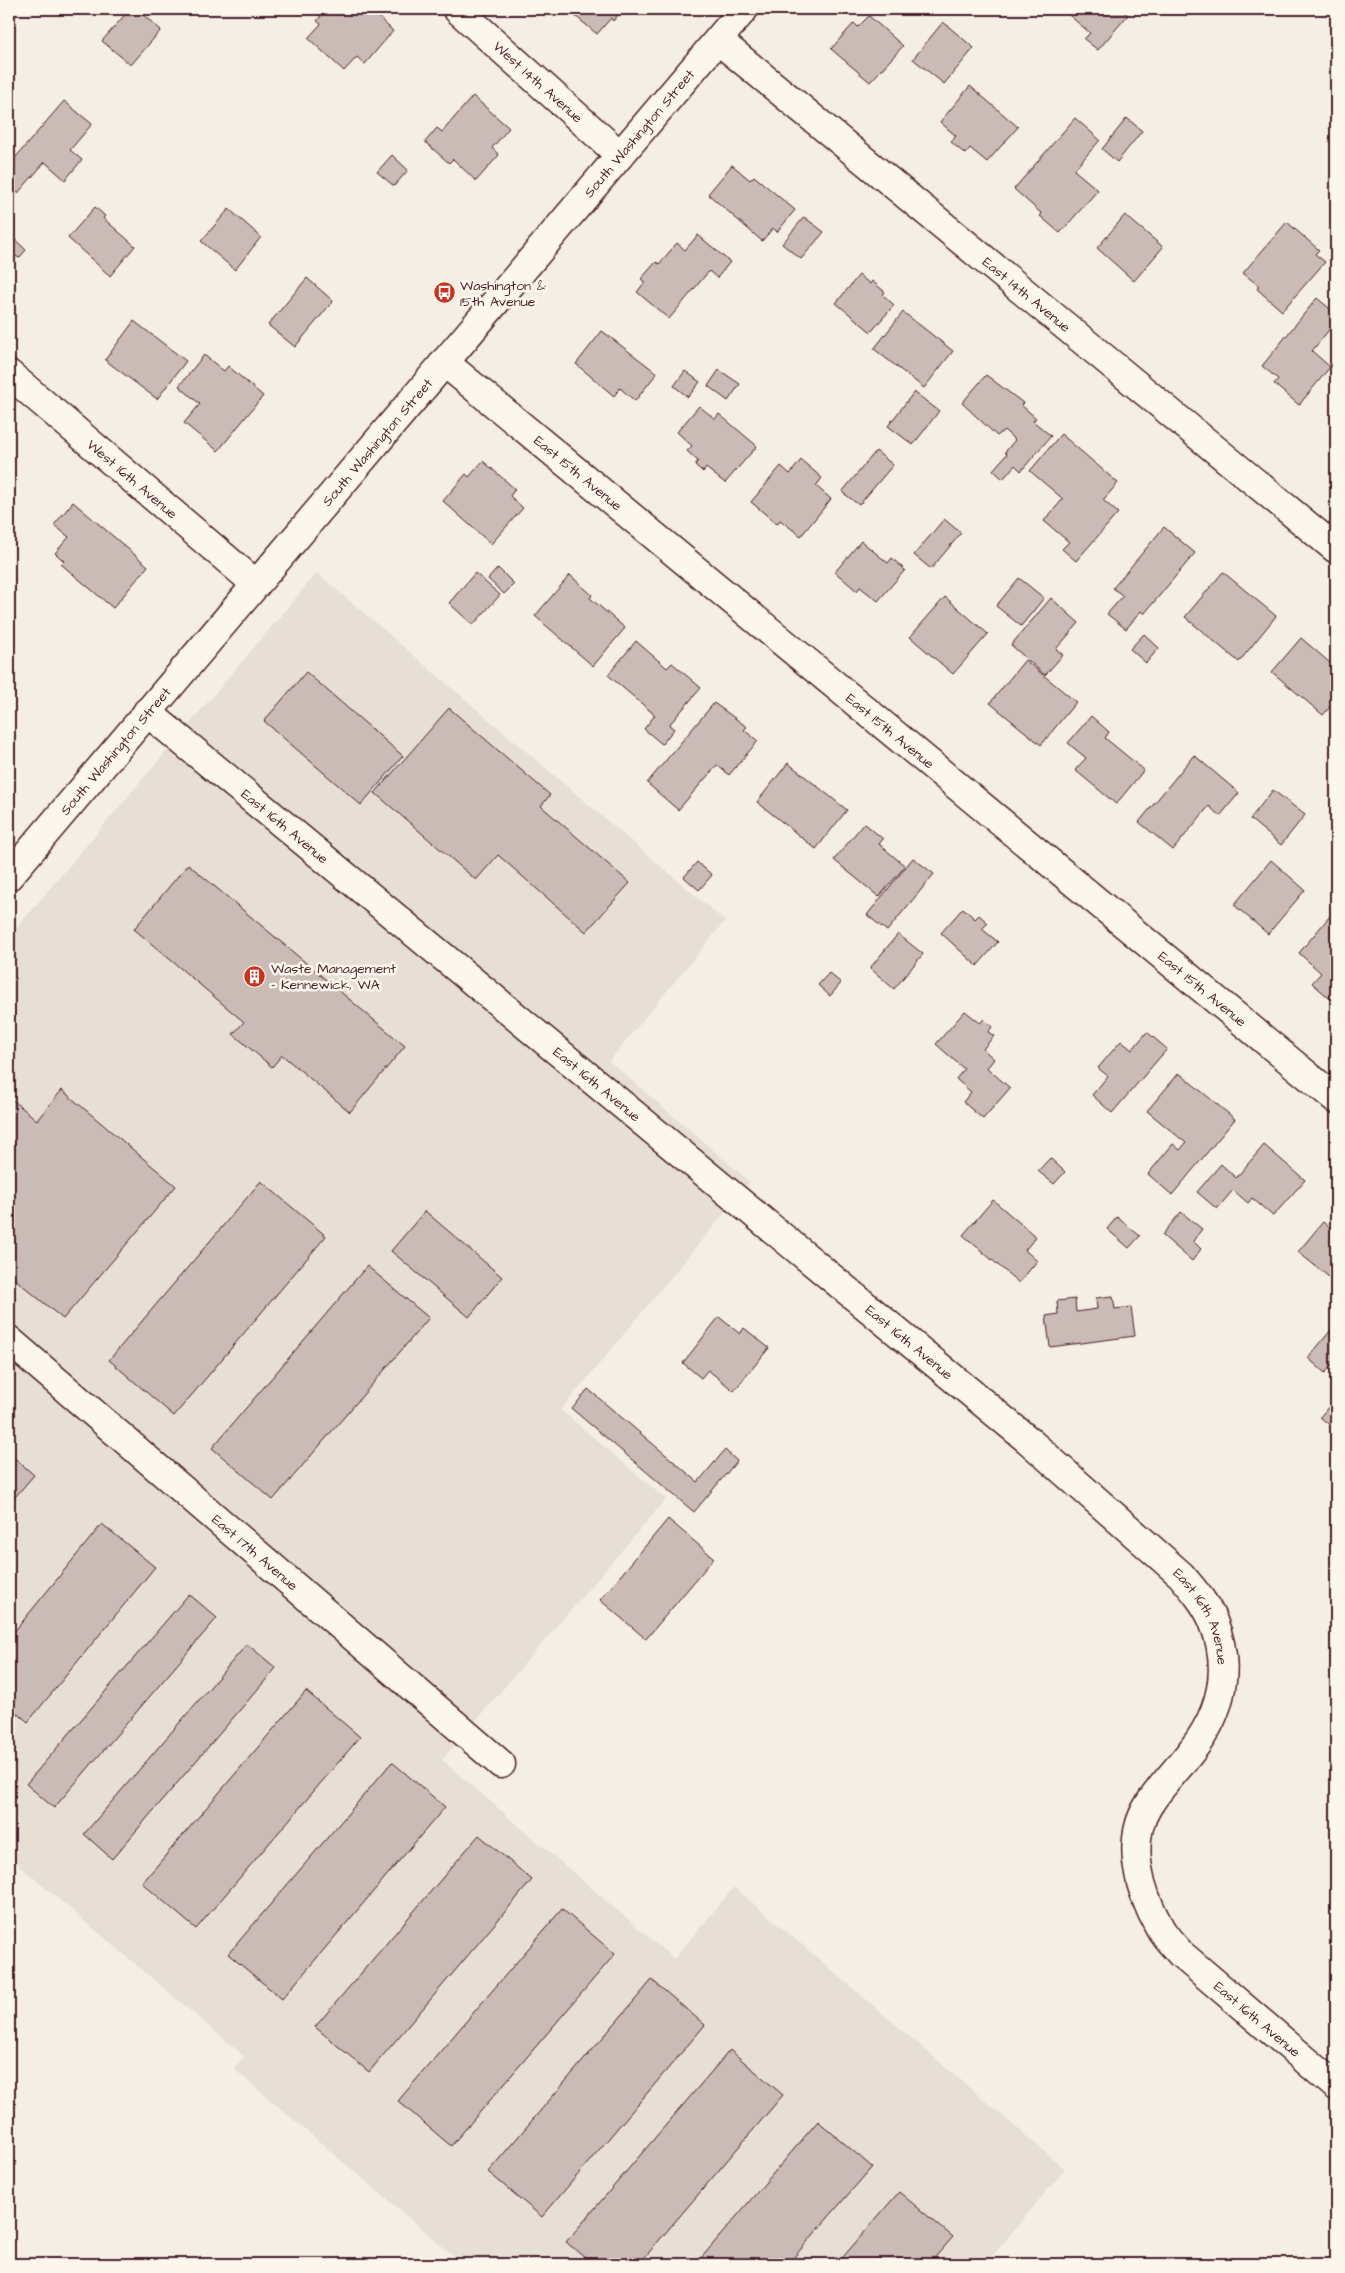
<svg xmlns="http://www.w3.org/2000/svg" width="1345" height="2273" font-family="'Architects Daughter',sans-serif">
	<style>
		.built { fill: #e7dfd6 }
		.building { fill: #cabbb6; stroke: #4a1f2b }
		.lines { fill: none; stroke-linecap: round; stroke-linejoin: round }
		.minor-casing { stroke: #4a1f2b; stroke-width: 31 }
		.secondary-casing { stroke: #4a1f2b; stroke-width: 31 }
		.minor { stroke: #fbf7ec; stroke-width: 28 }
		.secondary { stroke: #fbf7ec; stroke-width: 28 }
		.labels { text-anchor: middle; stroke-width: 5; stroke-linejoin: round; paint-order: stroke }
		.street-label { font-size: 14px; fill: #4a1f2b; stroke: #fbf7ec }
		.poi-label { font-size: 14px; fill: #4a1f2b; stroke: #fbf7ec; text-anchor: start }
	</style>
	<rect width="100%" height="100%" fill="#f4eee4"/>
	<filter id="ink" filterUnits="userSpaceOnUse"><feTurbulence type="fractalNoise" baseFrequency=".02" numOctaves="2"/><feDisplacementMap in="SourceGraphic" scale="10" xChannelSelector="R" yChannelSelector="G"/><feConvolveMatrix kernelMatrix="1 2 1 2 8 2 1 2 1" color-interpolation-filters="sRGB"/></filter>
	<g filter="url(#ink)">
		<path class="built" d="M317 573 725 921 609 1061 750 1182 561 1410 666 1499 442 1760 674 1959 734 1887 1065 2169 986 2264H463L234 2069 244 2056 9 1857V937Z"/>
		<path class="building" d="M130 9H136L161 30 131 65 102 41Z
			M322 9H374L372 11 393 31 365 64 357 57 344 71 308 38 321 24 317 21 321 16 317 14Z
			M567 9H623L613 21 611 18 597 34Z
			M1074 9H1120L1128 15 1098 50 1084 39 1090 33 1069 15Z
			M869 16 903 46 870 82 831 49 854 23 858 27Z
			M943 22 974 48 944 84 913 59Z
			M970 86 1018 127 987 162 970 148 965 154 951 142 956 136 940 122Z
			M473 96 509 128 492 148 499 155 476 181 453 159 449 163 425 142 437 128 442 132Z
			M64 101 92 124 70 150 82 160 65 180 45 162 18 193 9 186V165Z
			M1075 118 1100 140 1074 170 1098 190 1060 233 1040 216 1042 214 1014 189Z
			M1127 118 1142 131 1117 162 1102 149Z
			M392 155 408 170 394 186 377 172Z
			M732 165 750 180 754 176 795 210 777 232 773 228 762 241 708 194Z
			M95 207 105 216 103 218 135 246 110 276 68 238Z
			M229 209 261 237 235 270 201 241Z
			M1125 215 1163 247 1134 281 1097 248Z
			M804 217 824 232 801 259 782 244Z
			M1287 222 1319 250 1315 254 1325 262 1282 311 1257 289 1259 286 1243 273Z
			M9 234 26 250 19 258 14 255 9 261Z
			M698 235 730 262 717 278 709 271 669 319 637 292 645 282 641 279 656 262 659 264 677 243 685 250Z
			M859 275 870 284 872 281 885 292 883 295 894 305 871 332 836 303Z
			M307 278 333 301 295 347 268 325Z
			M1317 298 1336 314V321L1312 351 1330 367 1299 405 1274 384 1278 379 1262 366Z
			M903 312 953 351 924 388 874 349Z
			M134 321 186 361 157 399 105 360Z
			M602 331 657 373 635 401 620 388 614 396 576 364Z
			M204 355 224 371 228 366 263 396 218 451 184 423 200 404 179 386Z
			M719 370 740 384 728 401 708 386Z
			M685 371 700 382 688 397 674 386Z
			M986 375 1023 403 1021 405 1036 418 1033 421 1051 436 1021 471 1015 465 1003 479 993 470 1007 454 1005 452 1015 440 1004 430 997 436 962 403Z
			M914 392 939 411 913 445 888 426Z
			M699 406 715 419 719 414 757 446 725 483 706 468 703 472 695 465 698 461 687 451 692 446 677 432Z
			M1061 434 1118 483 1103 500 1118 513 1076 561 1062 549 1069 542 1044 521 1063 499 1030 471Z
			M876 451 893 465 859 505 842 492Z
			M801 460 822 478 816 486 831 499 801 536 780 520 777 524 751 502 781 466 790 474Z
			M483 461 515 489 510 496 523 508 491 544 443 501 466 474 469 477Z
			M73 502 148 566 113 608 61 564 64 561 55 553 69 537 54 525Z
			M944 519 961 533 931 569 914 555Z
			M1164 527 1195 553 1144 614 1141 611 1126 629 1107 614 1123 596 1113 588Z
			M861 541 888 563 892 558 905 570 878 601 860 587 857 591 835 572Z
			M498 568 514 584 504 594 488 579Z
			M1223 572 1276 616 1239 662 1185 617Z
			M475 573 500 595 473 625 449 603Z
			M570 575 592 595 590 598 625 628 593 666 535 616Z
			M1019 578 1044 598 1021 626 996 606Z
			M945 597 988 634 953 674 910 637Z
			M1051 598 1079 623 1056 649 1063 655 1045 675 1011 645Z
			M1144 634 1159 648 1146 663 1130 649Z
			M1301 638 1336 668 1334 674 1336 676V700L1323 715 1272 672Z
			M636 641 667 668 672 663 701 688 669 725 674 729 662 744 644 729 655 715 608 675Z
			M1025 660 1076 702 1041 745 990 703Z
			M306 672 403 756 361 805 264 721Z
			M714 703 747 727 744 730 758 741 729 775 717 765 678 810 647 783Z
			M449 708 550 795 541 806 630 883 586 932 498 855 476 880 375 793Z
			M1091 716 1109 732 1105 738 1144 770 1116 804 1075 770 1086 758 1068 743Z
			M1194 755 1239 793 1220 816 1209 806 1173 850 1139 822Z
			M788 763 847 810 816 849 757 802Z
			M1273 790 1305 815 1281 845 1250 819Z
			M864 823 883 839 879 844 905 866 879 897 834 860Z
			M913 858 934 874 887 931 867 915Z
			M1271 860 1305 890 1268 934 1234 905Z
			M697 862 712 875 699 890 684 877Z
			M188 864 405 1046 350 1112 282 1055 272 1067 233 1034 244 1022 134 929Z
			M963 908 975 919 979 915 988 923 982 929 998 942 977 966 941 933Z
			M1330 916 1336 921V1004L1312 983 1321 973 1299 953Z
			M898 934 923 954 894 989 870 968Z
			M829 973 841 983 830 996 818 985Z
			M965 1011 980 1023 984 1019 992 1027 988 1032 994 1036 983 1049 994 1059 987 1068 1010 1088 983 1119 963 1102 971 1092 956 1079 964 1069 936 1044Z
			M1147 1032 1167 1049 1112 1113 1092 1095 1108 1076 1098 1068 1121 1041 1132 1050Z
			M1179 1073 1235 1119 1172 1195 1148 1174 1173 1144 1180 1150 1186 1143 1147 1111Z
			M62 1090 176 1186 63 1319 9 1274V1097L37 1120Z
			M1264 1145 1305 1180 1273 1216 1252 1198 1248 1203 1233 1190 1217 1209 1197 1192 1221 1164 1236 1178Z
			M1050 1158 1065 1172 1054 1184 1038 1171Z
			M261 1181 326 1236 174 1416 109 1360Z
			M993 1200 1036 1237 1025 1250 1037 1261 1019 1283 963 1235Z
			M425 1211 502 1277 469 1317 391 1251Z
			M1181 1212 1202 1229 1193 1241 1201 1249 1192 1261 1162 1235Z
			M1117 1217 1140 1236 1129 1248 1107 1229Z
			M1323 1222 1336 1233V1267L1329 1277 1298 1252Z
			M367 1266 429 1318 273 1500 212 1448Z
			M1113 1296 1115 1309 1131 1307 1135 1336 1050 1347 1046 1316 1058 1314 1057 1301 1075 1299 1076 1312 1097 1309 1096 1298Z
			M719 1317 740 1334 744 1328 769 1348 734 1391 708 1370 701 1378 683 1363Z
			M1336 1324V1360L1325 1373 1308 1358Z
			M588 1389 698 1482 725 1450 737 1461 694 1512 572 1409Z
			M1331 1404 1336 1408V1430L1320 1417Z
			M9 1453 34 1475 9 1504Z
			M668 1519 714 1558 646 1639 600 1600Z
			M102 1524 155 1567 28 1722 9 1706V1638Z
			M189 1594 217 1618 54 1808 26 1784Z
			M247 1644 276 1668 112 1859 84 1834Z
			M306 1691 360 1737 196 1929 142 1883Z
			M392 1762 445 1807 282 1999 228 1954Z
			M479 1835 532 1880 369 2072 315 2027Z
			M562 1909 615 1954 451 2146 398 2101Z
			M652 1980 705 2025 542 2217 488 2172Z
			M730 2050 783 2095 639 2264H592L566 2242Z
			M818 2121 872 2167 788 2264H696Z
			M899 2192 953 2237 929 2264H837Z"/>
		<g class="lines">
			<defs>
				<g id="minor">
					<path id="s1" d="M457 9 620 155"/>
					<path id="s2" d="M718 40 1336 549"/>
					<path id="s3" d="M444 362 1336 1099"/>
					<path id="s4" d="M9 374 256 584"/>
					<path id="s5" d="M147 712 1028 1440 1181 1575C1193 1589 1206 1604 1213 1621 1232 1667 1222 1711 1193 1749 1179 1768 1161 1785 1148 1806 1125 1843 1140 1893 1160 1928 1165 1937 1174 1946 1181 1954L1336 2086"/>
					<path id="s6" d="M9 1340 501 1764"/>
				</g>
				<g id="secondary">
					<path id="s7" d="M9 876 744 9"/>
				</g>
			</defs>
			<use href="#minor" class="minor-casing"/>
			<use href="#secondary" class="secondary-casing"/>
			<use href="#minor" class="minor"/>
			<use href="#secondary" class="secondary"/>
		</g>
	</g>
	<defs>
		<symbol id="bus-disc" viewBox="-11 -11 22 22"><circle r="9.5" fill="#c8321e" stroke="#fbf7ec"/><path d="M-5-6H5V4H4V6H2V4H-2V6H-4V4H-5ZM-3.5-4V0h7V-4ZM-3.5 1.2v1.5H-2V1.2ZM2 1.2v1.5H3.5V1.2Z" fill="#fff"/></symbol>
		<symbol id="building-disc" viewBox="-11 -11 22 22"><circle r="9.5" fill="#c8321e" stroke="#fbf7ec"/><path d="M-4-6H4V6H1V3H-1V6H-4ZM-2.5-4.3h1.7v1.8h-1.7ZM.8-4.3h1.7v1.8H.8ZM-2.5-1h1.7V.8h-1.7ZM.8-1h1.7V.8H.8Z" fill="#fff"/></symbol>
	</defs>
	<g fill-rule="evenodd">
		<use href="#bus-disc" x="432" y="280" width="25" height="25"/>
		<use href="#building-disc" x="242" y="964" width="25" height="25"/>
	</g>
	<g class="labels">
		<g class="street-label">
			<text dy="5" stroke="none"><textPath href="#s1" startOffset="109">West 14th Avenue</textPath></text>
			<text dy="5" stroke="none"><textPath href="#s7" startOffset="974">South Washington Street</textPath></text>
			<text dy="5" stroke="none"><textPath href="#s2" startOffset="400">East 14th Avenue</textPath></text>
			<text dy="5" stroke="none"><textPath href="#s7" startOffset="569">South Washington Street</textPath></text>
			<text dy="5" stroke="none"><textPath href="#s3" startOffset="174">East 15th Avenue</textPath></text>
			<text dy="5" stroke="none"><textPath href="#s4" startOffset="162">West 16th Avenue</textPath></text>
			<text dy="5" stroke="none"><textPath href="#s3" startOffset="579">East 15th Avenue</textPath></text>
			<text dy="5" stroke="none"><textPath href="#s7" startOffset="164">South Washington Street</textPath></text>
			<text dy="5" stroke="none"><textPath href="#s5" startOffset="179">East 16th Avenue</textPath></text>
			<text dy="5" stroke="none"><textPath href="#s3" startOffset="984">East 15th Avenue</textPath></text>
			<text dy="5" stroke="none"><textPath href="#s5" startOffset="584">East 16th Avenue</textPath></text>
			<text dy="5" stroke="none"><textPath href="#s5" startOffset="989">East 16th Avenue</textPath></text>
			<text dy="5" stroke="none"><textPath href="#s6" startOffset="325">East 17th Avenue</textPath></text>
			<text dy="5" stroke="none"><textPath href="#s5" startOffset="1394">East 16th Avenue</textPath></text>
			<text dy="5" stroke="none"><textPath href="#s5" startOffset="1874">East 16th Avenue</textPath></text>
		</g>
		<g class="poi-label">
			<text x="460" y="290">Washington &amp;<tspan x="460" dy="16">15th Avenue</tspan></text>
			<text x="271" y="973">Waste Management<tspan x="271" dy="16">- Kennewick, WA</tspan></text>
		</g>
	</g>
	<rect width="1345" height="2273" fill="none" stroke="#fbf7ec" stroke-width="30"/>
	<rect x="15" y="15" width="1315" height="2243" fill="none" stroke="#4a1f2b" stroke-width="2" filter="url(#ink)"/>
</svg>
